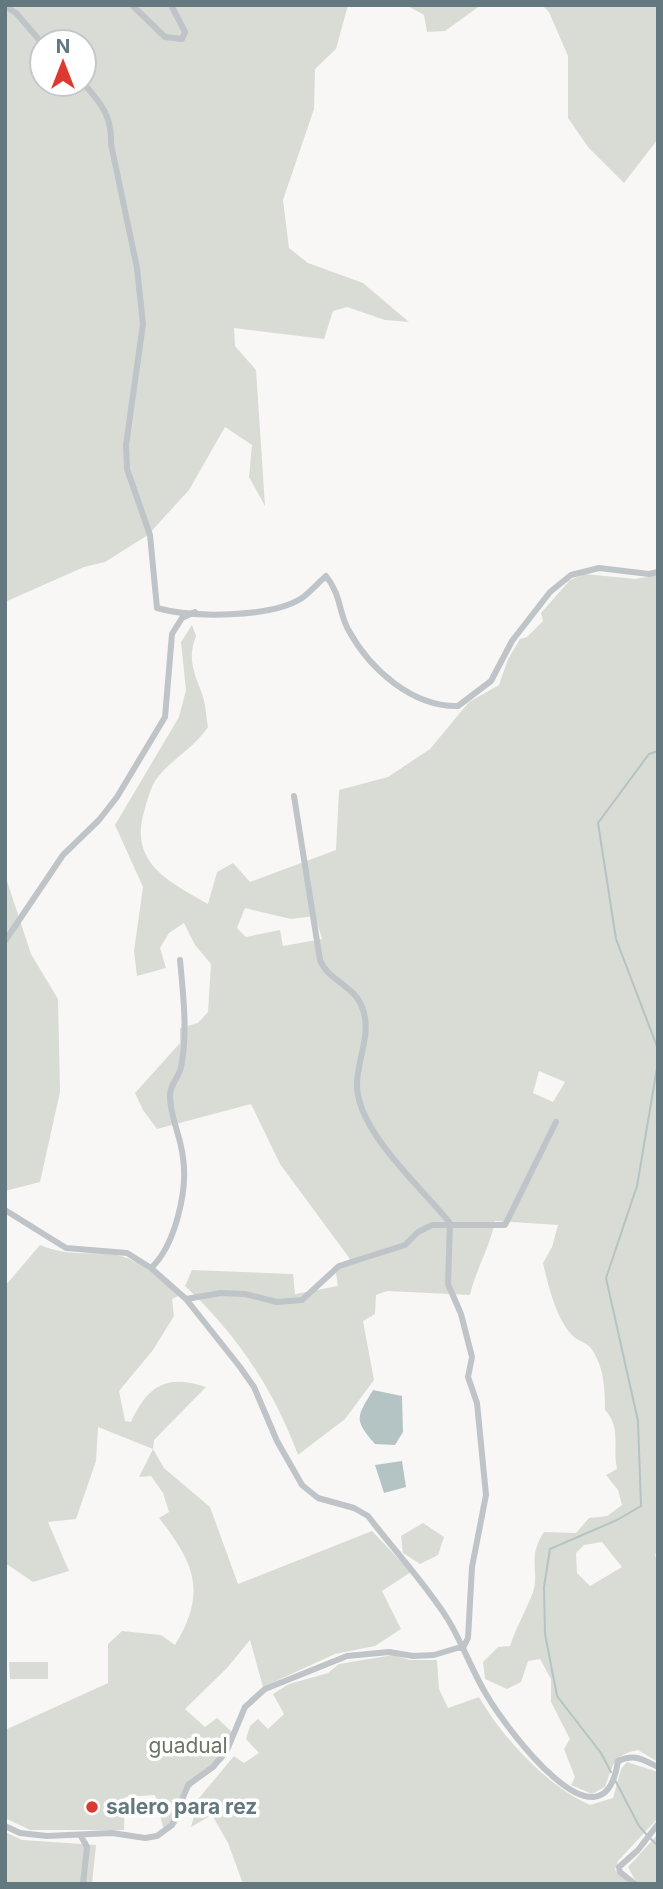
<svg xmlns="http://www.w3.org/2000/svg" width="663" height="1889" font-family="Inter,sans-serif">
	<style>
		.green { fill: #d9dcd4; fill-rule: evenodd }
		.water { fill: #b4c4c5 }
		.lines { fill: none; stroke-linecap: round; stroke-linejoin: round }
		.stream { stroke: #b4c4c5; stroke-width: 2 }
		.minor { stroke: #bec4c7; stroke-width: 6 }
		.poi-dot { fill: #dc3a31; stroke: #fff; stroke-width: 2.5 }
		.labels { text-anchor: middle; stroke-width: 7; stroke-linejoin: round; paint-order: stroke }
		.park-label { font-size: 21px; fill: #6a7763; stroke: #fff }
		.poi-label { font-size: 21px; font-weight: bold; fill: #64787f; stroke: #fff; text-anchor: start }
	</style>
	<rect width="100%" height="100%" fill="#f8f7f5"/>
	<path class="green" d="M5 5H348L336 49 315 69 314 109 283 200 289 248 308 263 363 283 409 322 385 320 347 307 333 311 324 339 234 328 235 346 256 370 265 506 249 477 252 445 225 427 189 490 148 535 105 562 84 567 5 602ZM42 42H84V84H42Z
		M406 5H481L445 31 427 32 424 15Z
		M542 5H658V139L624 183 588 147 568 118V56L549 12Z
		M585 574 635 579 658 575V1550L655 1555 658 1565V1762L638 1750C613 1755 613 1765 605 1787L592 1794 571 1785 575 1777 564 1749 570 1739 551 1702V1679L540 1659 528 1661 521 1682 507 1689 485 1679 483 1662 498 1647 510 1646C516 1628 525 1612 532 1595 541 1572 526 1559 544 1532L576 1533 589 1518 607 1516 622 1505 618 1490 606 1475 617 1469C612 1448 622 1428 605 1410 605 1389 604 1365 590 1347 585 1342 576 1340 572 1335 556 1318 548 1285 543 1263L552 1247 558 1225 495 1221C490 1247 476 1269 470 1295L387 1291 376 1295 375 1314 363 1321 374 1380 345 1419 298 1455C274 1390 236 1333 185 1286L192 1270 293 1274 295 1294 338 1286 335 1267 350 1259 280 1164 251 1104 157 1129 143 1110 135 1093 180 1043V1028L198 1023 208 1012 211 964 195 945 184 923 169 933 160 948 166 968 137 976 134 951 143 887 115 825 179 717 186 690 181 642 192 625 196 636C187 659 194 672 202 694 206 704 206 717 208 727 194 748 173 758 158 777 151 785 147 801 144 812 129 863 169 882 208 904L217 872 233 863 250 882 336 850 339 790 388 777 430 749 469 702 499 685 508 659 520 639 527 637 543 621 541 613 570 580ZM245 908 291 919 315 916 322 939 283 946 280 930 246 937 237 928ZM539 1071 565 1082 553 1102 533 1093ZM602 1542 622 1567 590 1586 577 1573 576 1553 584 1545Z
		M5 875 31 954 58 999 60 1092 40 1182 5 1191Z
		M40 1245C69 1257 87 1251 116 1255 138 1258 163 1281 180 1295L172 1299 174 1316 153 1350 119 1391 125 1421 131 1422C148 1385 167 1374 206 1387L154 1440 153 1449 164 1468 210 1507 238 1584 372 1531 411 1572 382 1591 401 1629 375 1646 335 1654 263 1687 250 1640 227 1668 185 1709 205 1727 217 1718 233 1733 224 1760 193 1784 185 1798 182 1818 173 1828 163 1827 155 1795 125 1797 124 1830H30L5 1818V1730L108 1683V1644L122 1631 161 1635 175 1645C207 1592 195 1564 159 1518L169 1512 163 1493 151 1476 139 1477 153 1449 98 1427 96 1461 76 1519 48 1522 69 1571 33 1582 5 1563V1286Z
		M423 1523 444 1537 438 1555 420 1564 403 1553 401 1536Z
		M393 1655 410 1660H437L439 1689 448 1708 479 1697C502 1737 548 1787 590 1805L613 1798 621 1769 627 1762 658 1772V1818L618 1861 615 1870 630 1884H243L228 1843 212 1815 191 1827 199 1798 234 1756 244 1763 259 1753 246 1739 250 1726 258 1719 268 1729 284 1714 273 1694 289 1684 328 1673 339 1664Z
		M9 1662H48V1679H10Z
		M5 1832 22 1840 96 1845 92 1884H5Z
		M658 1834V1884H637L628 1867Z"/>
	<path class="water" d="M373 1390 402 1396 403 1432 395 1445 375 1444C353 1419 357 1417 373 1390Z
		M402 1461 406 1487 384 1493 375 1465Z"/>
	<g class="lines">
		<path class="stream" d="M658 751 649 754 598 823 616 939 658 1049
			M611 1772 601 1753 557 1696 545 1634 544 1587 550 1549 617 1520 641 1506 638 1421 606 1278 637 1186 658 1062
			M615 1780 639 1826 647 1835
			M651 1839 658 1846"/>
		<path class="minor" d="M132 5 165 37 182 39 185 32 171 5
			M5 6 16 13 42 43
			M84 84C102 104 112 117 111 144L137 268 143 324 126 445 127 469 150 535 157 608C192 618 271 618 302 598 310 592 318 583 326 576 342 596 338 612 349 631 370 669 412 707 458 706L491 681 512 641 550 592 571 575 599 568 649 574 658 572
			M5 941 63 855 99 820 117 797 165 717 172 634 182 618 195 612
			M5 1210 66 1248 127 1253 151 1268 186 1299 240 1367 254 1387 277 1441 302 1485 318 1498 354 1508 368 1516C394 1550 424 1582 447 1618 462 1642 471 1669 486 1694 505 1727 603 1860 618 1761 635 1753 643 1760 658 1767
			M151 1268C175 1246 188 1190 183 1158 181 1136 170 1118 170 1096 170 1083 179 1078 181 1067 188 1033 183 993 180 960
			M186 1299 221 1293 245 1294 277 1302 302 1300 339 1266 405 1245 418 1232 432 1225H505L556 1122
			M5 1826 20 1833 47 1836 112 1833 145 1838 157 1836 172 1825 188 1785 213 1767 227 1750 245 1707 265 1689 347 1656 389 1652 413 1656 434 1655 464 1646 468 1638 472 1567 486 1495 477 1403 468 1377 472 1357 461 1314 448 1284 450 1223C422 1188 359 1133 357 1087 356 1060 373 1034 362 1007 354 985 328 981 320 960L294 796
			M81 1836 87 1847 83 1884
			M635 1884 620 1872 619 1867 638 1850 658 1824"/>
	</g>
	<circle class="poi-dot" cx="92" cy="1807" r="7"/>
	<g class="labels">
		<g class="park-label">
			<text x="188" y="1753">guadual</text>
		</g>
		<g class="poi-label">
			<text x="106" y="1814">salero para rez</text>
		</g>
	</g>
	<rect width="663" height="1889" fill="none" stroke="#64787f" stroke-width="14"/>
	<g transform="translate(63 63)"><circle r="33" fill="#ffffff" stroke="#c1c9cc" stroke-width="2"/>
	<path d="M0-5L12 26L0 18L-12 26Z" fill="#dc3a31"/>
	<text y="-10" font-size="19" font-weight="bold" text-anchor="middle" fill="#64787f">N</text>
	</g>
</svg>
